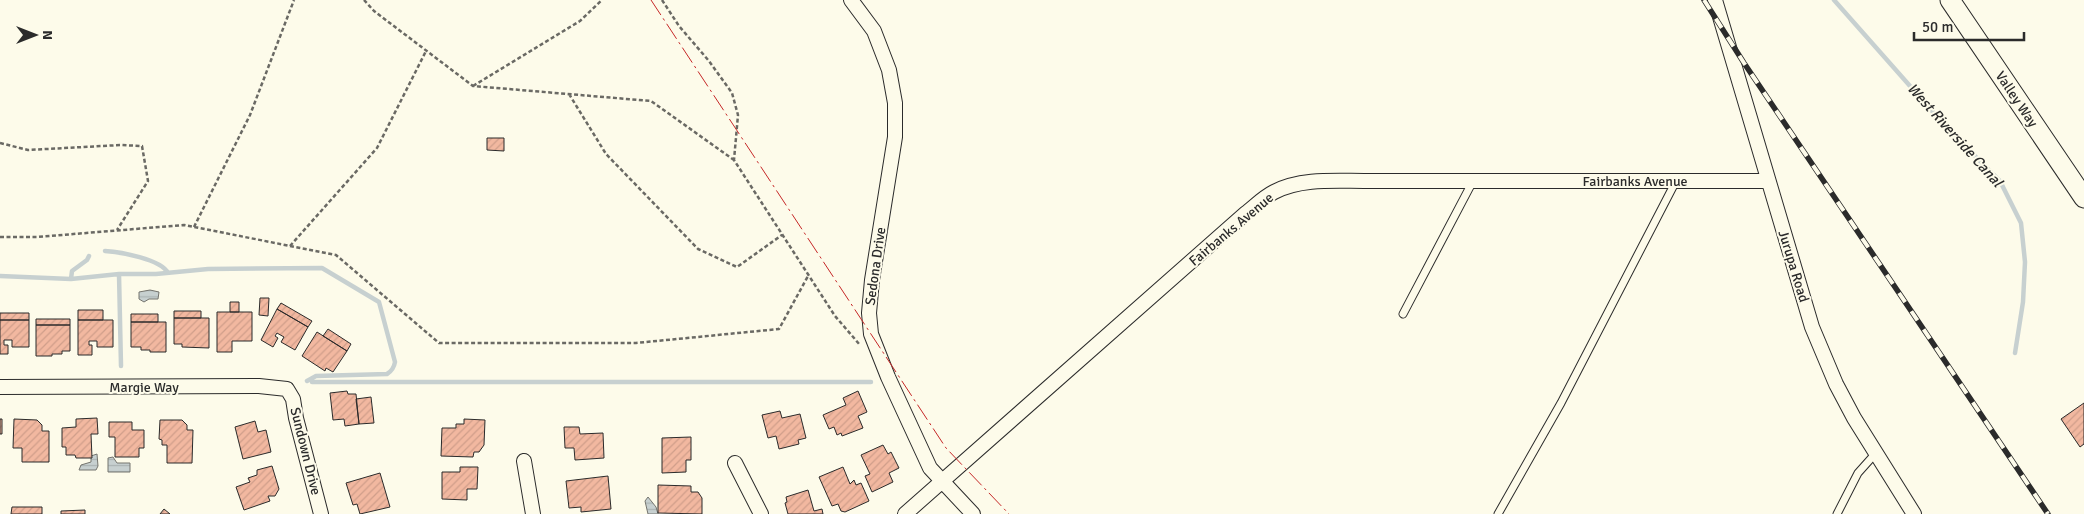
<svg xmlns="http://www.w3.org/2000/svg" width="2084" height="514" font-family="Signika,sans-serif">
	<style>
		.water { fill: url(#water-rules); stroke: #74746e }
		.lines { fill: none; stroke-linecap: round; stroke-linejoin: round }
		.stream { stroke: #c7d0d0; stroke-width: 4.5 }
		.building { fill: url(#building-hatch); stroke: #2b2b2b }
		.lane-casing { stroke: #2b2b2b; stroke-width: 9 }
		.street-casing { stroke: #2b2b2b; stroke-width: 16 }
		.secondary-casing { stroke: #2b2b2b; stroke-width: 21 }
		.path { stroke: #6a6964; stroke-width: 2.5; stroke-dasharray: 4 2.5; stroke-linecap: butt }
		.lane { stroke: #fdfbea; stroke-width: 7 }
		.street { stroke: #fdfbea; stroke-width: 14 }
		.secondary { stroke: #fdfbea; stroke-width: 19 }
		.rail-casing { stroke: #2b2b2b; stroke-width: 5.5 }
		.rail { stroke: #fdfbea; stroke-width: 4; stroke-dasharray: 11; stroke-linecap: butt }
		.power { stroke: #c62828; stroke-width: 1; stroke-dasharray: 18 4 2.5 4; stroke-linecap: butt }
		.labels { text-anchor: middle; stroke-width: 4; stroke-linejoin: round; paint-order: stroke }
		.street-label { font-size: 14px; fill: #2b2b2b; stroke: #fdfbea }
		.water-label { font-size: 15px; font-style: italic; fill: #2b2b2b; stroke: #fdfbea }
	</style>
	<defs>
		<pattern id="water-rules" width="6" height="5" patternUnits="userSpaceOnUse" patternTransform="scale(1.25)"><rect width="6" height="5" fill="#c7d0d0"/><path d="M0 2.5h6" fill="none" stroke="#abb3b3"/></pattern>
		<pattern id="building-hatch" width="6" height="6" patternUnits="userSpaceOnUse" patternTransform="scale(1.25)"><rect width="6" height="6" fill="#f2b8a0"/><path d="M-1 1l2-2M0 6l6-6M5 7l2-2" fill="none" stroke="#d09e8a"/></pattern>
	</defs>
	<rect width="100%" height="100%" fill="#fdfbea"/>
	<path class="water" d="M150 290 159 292 158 299H149L144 302 139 299V292Z
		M97 454 98 466 96 470H79L81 465 91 462V456Z
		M113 457 117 463H130V472H108V458Z
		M648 497 656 507 658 514H648L645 501Z"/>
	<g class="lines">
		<path class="stream" d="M1834 0 1948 129 2000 181 2021 223 2025 262 2023 302 2015 353
			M105 251C120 252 161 259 168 273
			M0 276 71 279 119 274
			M71 279 72 271 87 260 89 256
			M121 366 119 274H156L208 269 322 268 379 302 395 362C394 368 392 371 387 374L316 376 307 381
			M312 382H871"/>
	</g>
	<path class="building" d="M487 138H504V151L487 150Z
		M260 298H269L268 316 259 315Z
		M230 302H239V312H230Z
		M281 303 312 321 308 327 277 309Z
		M277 309 308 327 295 350 281 342 284 337 277 333 275 336 278 338 273 347 261 340Z
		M78 310H103V320H78Z
		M174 311H201V318H174Z
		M217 312H252V341H232V352H217Z
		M0 313H29V320H0Z
		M131 314H158V322H131Z
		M174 318H209V348L182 347V344H174Z
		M36 319H70V325H36Z
		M0 320H29V347H12V340H4V345H8V354H0Z
		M78 320H113V347H97V341H89V345H92V355H78Z
		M131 322H166V352H150V350H141V347H131Z
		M36 325H70V351H62V354H52V356H36Z
		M328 329 351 344 347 351 323 336Z
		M317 332 347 351 333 372 326 368 325 371 302 356Z
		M347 391 348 394H356L359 424 345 426 344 419 333 420 330 393Z
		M858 391 867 412 858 416 863 428 842 436 841 433 837 435 834 427 829 429 823 415 846 405 843 398Z
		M371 397 374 423 359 424 356 399Z
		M2084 403V444L2080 447 2061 419Z
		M780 411 782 418 800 414 806 438 798 440 799 444 779 449 776 436 768 438 762 415Z
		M97 418 98 434H91L92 458H76L75 455H66V447H62V428L76 427V419Z
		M0 419H2V434H0Z
		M14 419 37 420 42 425V431H49V462H22V448H13Z
		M464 419 485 420 484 445 479 452H474L473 457 441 456 442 428H456V424H464Z
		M160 420H182L187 425V430H193L192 463H167V445H162V440L159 439Z
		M255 421 258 432 266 430 271 452 243 459 235 427Z
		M109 422H132V430H144V448H139V457H115V437H109Z
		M564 427H579L580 434 603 433 604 458 575 460 574 448H565Z
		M691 437V460H686V472L662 473V438Z
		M883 445 888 454 891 452 899 468 889 473 893 482 872 492 865 476 870 474 861 455Z
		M272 466 279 489 275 496H268L270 501 244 510 236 487 250 482 248 478 257 475V470Z
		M460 467H478L477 489H467V500L442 499V472H460Z
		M843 467 850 484 854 480 856 485 861 483 869 501 845 512 841 511 838 504 832 506 819 477Z
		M380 473 390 507 360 514 357 504 353 505 346 483Z
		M608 476 611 509 581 512V507L569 508 566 481Z
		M658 485 691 486V492H698L702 498V514L658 513Z
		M808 490 814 511 822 509 823 514H788L785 503 787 502 786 497Z
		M12 507H42V514H11Z
		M164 509 170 514H160Z
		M85 510V514H61V511Z"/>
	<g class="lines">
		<defs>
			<path id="lane" d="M1403 314 1473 181
				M1498 514 1561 403 1676 181
				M1837 514 1858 473 1875 454"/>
			<path id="street" d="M851 0 874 31 889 70 895 103V137L872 280 869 313 871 334 888 377 930 468 973 514
				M1715 0 1812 327 1836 384 1854 418 1914 514
				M0 387 259 386 287 389 293 399 296 418 321 514
				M524 461 533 514
				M735 463 761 514
				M905 514 1246 213C1255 206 1264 197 1274 192 1301 178 1335 181 1364 181H1768"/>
			<path id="secondary" d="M1950 0 2084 198"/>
		</defs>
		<use href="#lane" class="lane-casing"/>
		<use href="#street" class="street-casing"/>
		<use href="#secondary" class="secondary-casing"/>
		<path class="path" d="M364 0 374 11 473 86 651 101 734 160
			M662 0 679 26 709 61 732 93 738 115 734 160 835 316 860 345
			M473 86 580 21 602 0
			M569 94 606 154 698 249 737 267 782 235
			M0 143 28 150 121 145 142 146 148 181 117 230
			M194 227 250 115 294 0
			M0 237H37L184 225 336 255 439 343H636L779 329 808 276
			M290 246 377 148 426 51"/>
		<use href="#lane" class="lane"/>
		<use href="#street" class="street"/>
		<use href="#secondary" class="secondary"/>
		<defs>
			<path id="rail" d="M1704 0 1744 63 2048 514"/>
		</defs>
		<use href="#rail" class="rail-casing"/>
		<use href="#rail" class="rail"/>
		<path class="power" d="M651 0 946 448 1009 514"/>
	</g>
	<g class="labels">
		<g class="street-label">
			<text transform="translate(2017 99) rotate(56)" y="5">Valley Way</text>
			<text x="1635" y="186">Fairbanks Avenue</text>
			<text transform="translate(1231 229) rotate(-40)" y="5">Fairbanks Avenue</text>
			<text transform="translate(875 266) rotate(-82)" y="5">Sedona Drive</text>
			<text transform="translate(1794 266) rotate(73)" y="5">Jurupa Road</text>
			<text x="144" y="392">Margie Way</text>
			<text transform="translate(306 451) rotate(76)" y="5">Sundown Drive</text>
		</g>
		<g class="water-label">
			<text transform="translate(1955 135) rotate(48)" y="5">West Riverside Canal</text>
		</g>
	</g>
	<g transform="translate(35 35) rotate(90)" stroke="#fdfbea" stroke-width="4" paint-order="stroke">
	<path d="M0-4L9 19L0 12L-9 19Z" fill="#2b2b2b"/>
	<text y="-8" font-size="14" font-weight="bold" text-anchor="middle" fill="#2b2b2b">N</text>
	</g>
	<path d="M1914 32v8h110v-8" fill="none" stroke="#2b2b2b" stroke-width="2.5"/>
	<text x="1922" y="32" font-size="15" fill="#2b2b2b" stroke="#fdfbea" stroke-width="4" paint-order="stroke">50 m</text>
</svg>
